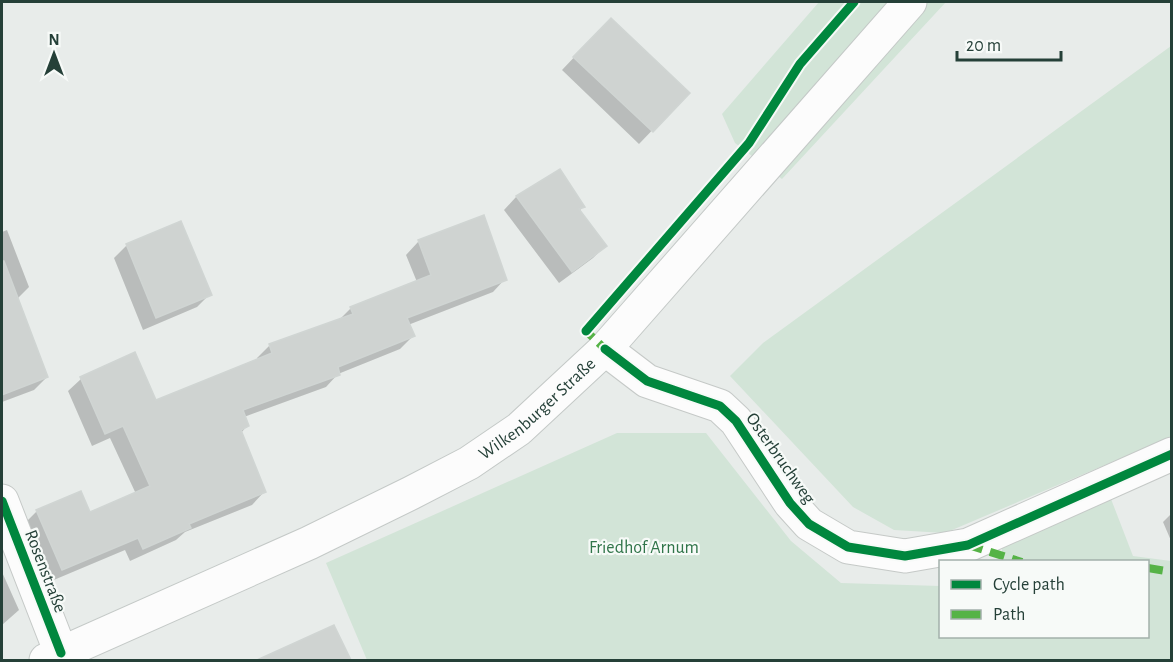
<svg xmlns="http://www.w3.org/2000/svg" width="1173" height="662" font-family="'Alegreya Sans',sans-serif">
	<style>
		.green { fill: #d2e4d7 }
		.shadow { fill: #0003 }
		.building { fill: #cfd3d1; stroke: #d0d5d3; stroke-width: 1.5 }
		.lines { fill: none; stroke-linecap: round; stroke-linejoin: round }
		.street-casing { stroke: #c5c9c7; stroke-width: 35 }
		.secondary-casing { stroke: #c4c9c7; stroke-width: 35 }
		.street { stroke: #fcfcfc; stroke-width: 33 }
		.secondary { stroke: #fcfcfc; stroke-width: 33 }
		.quiet { stroke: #55b346; stroke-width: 8; stroke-dasharray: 15 8; stroke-linecap: butt }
		.cycleway-casing { stroke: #f7faf8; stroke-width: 13 }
		.cycleway { stroke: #00873e; stroke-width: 9 }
		.labels { text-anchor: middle; stroke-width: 4.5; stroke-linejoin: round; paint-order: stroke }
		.street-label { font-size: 18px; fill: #254038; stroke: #f7faf8 }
		.park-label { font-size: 18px; fill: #31754a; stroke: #f7faf8 }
	</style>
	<rect width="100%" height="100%" fill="#e8ecea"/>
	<path class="green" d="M819 2H946L782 179 735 143 722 114Z
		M1171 46V437L945 533 894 530 853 507 730 376 763 343Z
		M617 433H706L791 541 841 583 940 586V636H1148V562L1002 561V547L1111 499 1133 556 1171 561V660H367L326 563Z"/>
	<path class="shadow" d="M598 32 688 93 639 144 562 70Z
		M559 171 583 207 579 211 605 246 593 258 559 283 504 210 516 197Z
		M483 217 505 279 493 292 408 325 413 336 400 349 338 374 326 387 244 417 247 426 241 433 264 492 252 505 185 532 176 540 130 561 125 550 49 582 24 524 37 511 89 514 136 494 110 438 92 446 68 391 81 379 156 402 258 361 257 358 270 345 338 321 351 308 417 282 406 255 418 242Z
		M7 230 29 287 17 299 47 377 34 390 2 402V232Z
		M127 245 210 294 197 307 143 330 114 258Z
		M1172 513V543L1163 522Z
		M2 572 19 610 2 625Z
		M334 627 349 660H263L264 659Z"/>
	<path class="building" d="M611 18 690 93 653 132 573 57Z
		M560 169 585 207 579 209 607 246 572 272 516 196Z
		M484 215 507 280 407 318 415 336 338 367 340 375 243 410 249 426 241 430 266 492 189 524 191 528 143 549 138 538 62 570 36 510 81 491 90 512 150 486 123 426 105 434 80 377 135 352 156 400 272 353 269 344 353 314 350 307 431 275 418 240Z
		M181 221 212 295 156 318 126 244Z
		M2 261H4L48 377 2 395Z
		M334 625 351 660H257Z"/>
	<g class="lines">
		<defs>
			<path id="street" d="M605 349 647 381 720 406 736 421 790 503 809 524 848 547 905 556 968 545 1172 454
				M2 501 61 653"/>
			<g id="secondary">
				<path id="s1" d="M46 660 309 543 411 493 469 463 519 429 605 349 910 2"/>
			</g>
		</defs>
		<use href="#street" class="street-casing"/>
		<use href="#secondary" class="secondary-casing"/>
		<use href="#street" class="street"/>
		<use href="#secondary" class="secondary"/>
		<path class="quiet" d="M590 327 586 331 605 349
			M968 545 1022 562
			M1148 568 1172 572"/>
		<defs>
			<path id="cycleway" d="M586 331 749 143 800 64 854 2
				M605 349 647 381 720 406 736 421 790 503 809 524 848 547 905 556 968 545 1172 454
				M2 501 61 653"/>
		</defs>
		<use href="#cycleway" class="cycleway-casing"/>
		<use href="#cycleway" class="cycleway"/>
	</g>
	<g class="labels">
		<g class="street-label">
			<text dy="6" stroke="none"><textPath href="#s1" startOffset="554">Wilkenburger Straße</textPath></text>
			<text transform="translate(781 458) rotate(55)" y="6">Osterbruchweg</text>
			<text transform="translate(46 571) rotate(69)" y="6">Rosenstraße</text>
		</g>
		<g class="park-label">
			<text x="644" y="553">Friedhof Arnum</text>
		</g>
	</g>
	<rect width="1173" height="662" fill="none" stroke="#254038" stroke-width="6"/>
	<rect x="939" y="560" width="210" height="78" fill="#f7faf8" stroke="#a3b0ab" stroke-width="1.5"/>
	<rect x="951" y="580" width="30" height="9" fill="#00873e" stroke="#a3b0ab" stroke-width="1.5"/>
	<text x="993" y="590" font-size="18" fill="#254038">Cycle path</text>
	<rect x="951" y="610" width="30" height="9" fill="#55b346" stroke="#a3b0ab" stroke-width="1.5"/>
	<text x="993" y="620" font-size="18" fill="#254038">Path</text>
	<g transform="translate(54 54)" stroke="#f7faf8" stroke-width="4.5" paint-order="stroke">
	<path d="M0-4.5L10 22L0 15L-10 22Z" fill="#254038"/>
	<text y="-9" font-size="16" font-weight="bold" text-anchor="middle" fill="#254038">N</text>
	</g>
	<path d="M957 51v9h104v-9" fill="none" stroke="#254038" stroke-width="3"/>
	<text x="966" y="51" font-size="18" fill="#254038" stroke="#f7faf8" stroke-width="4.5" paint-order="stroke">20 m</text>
</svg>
